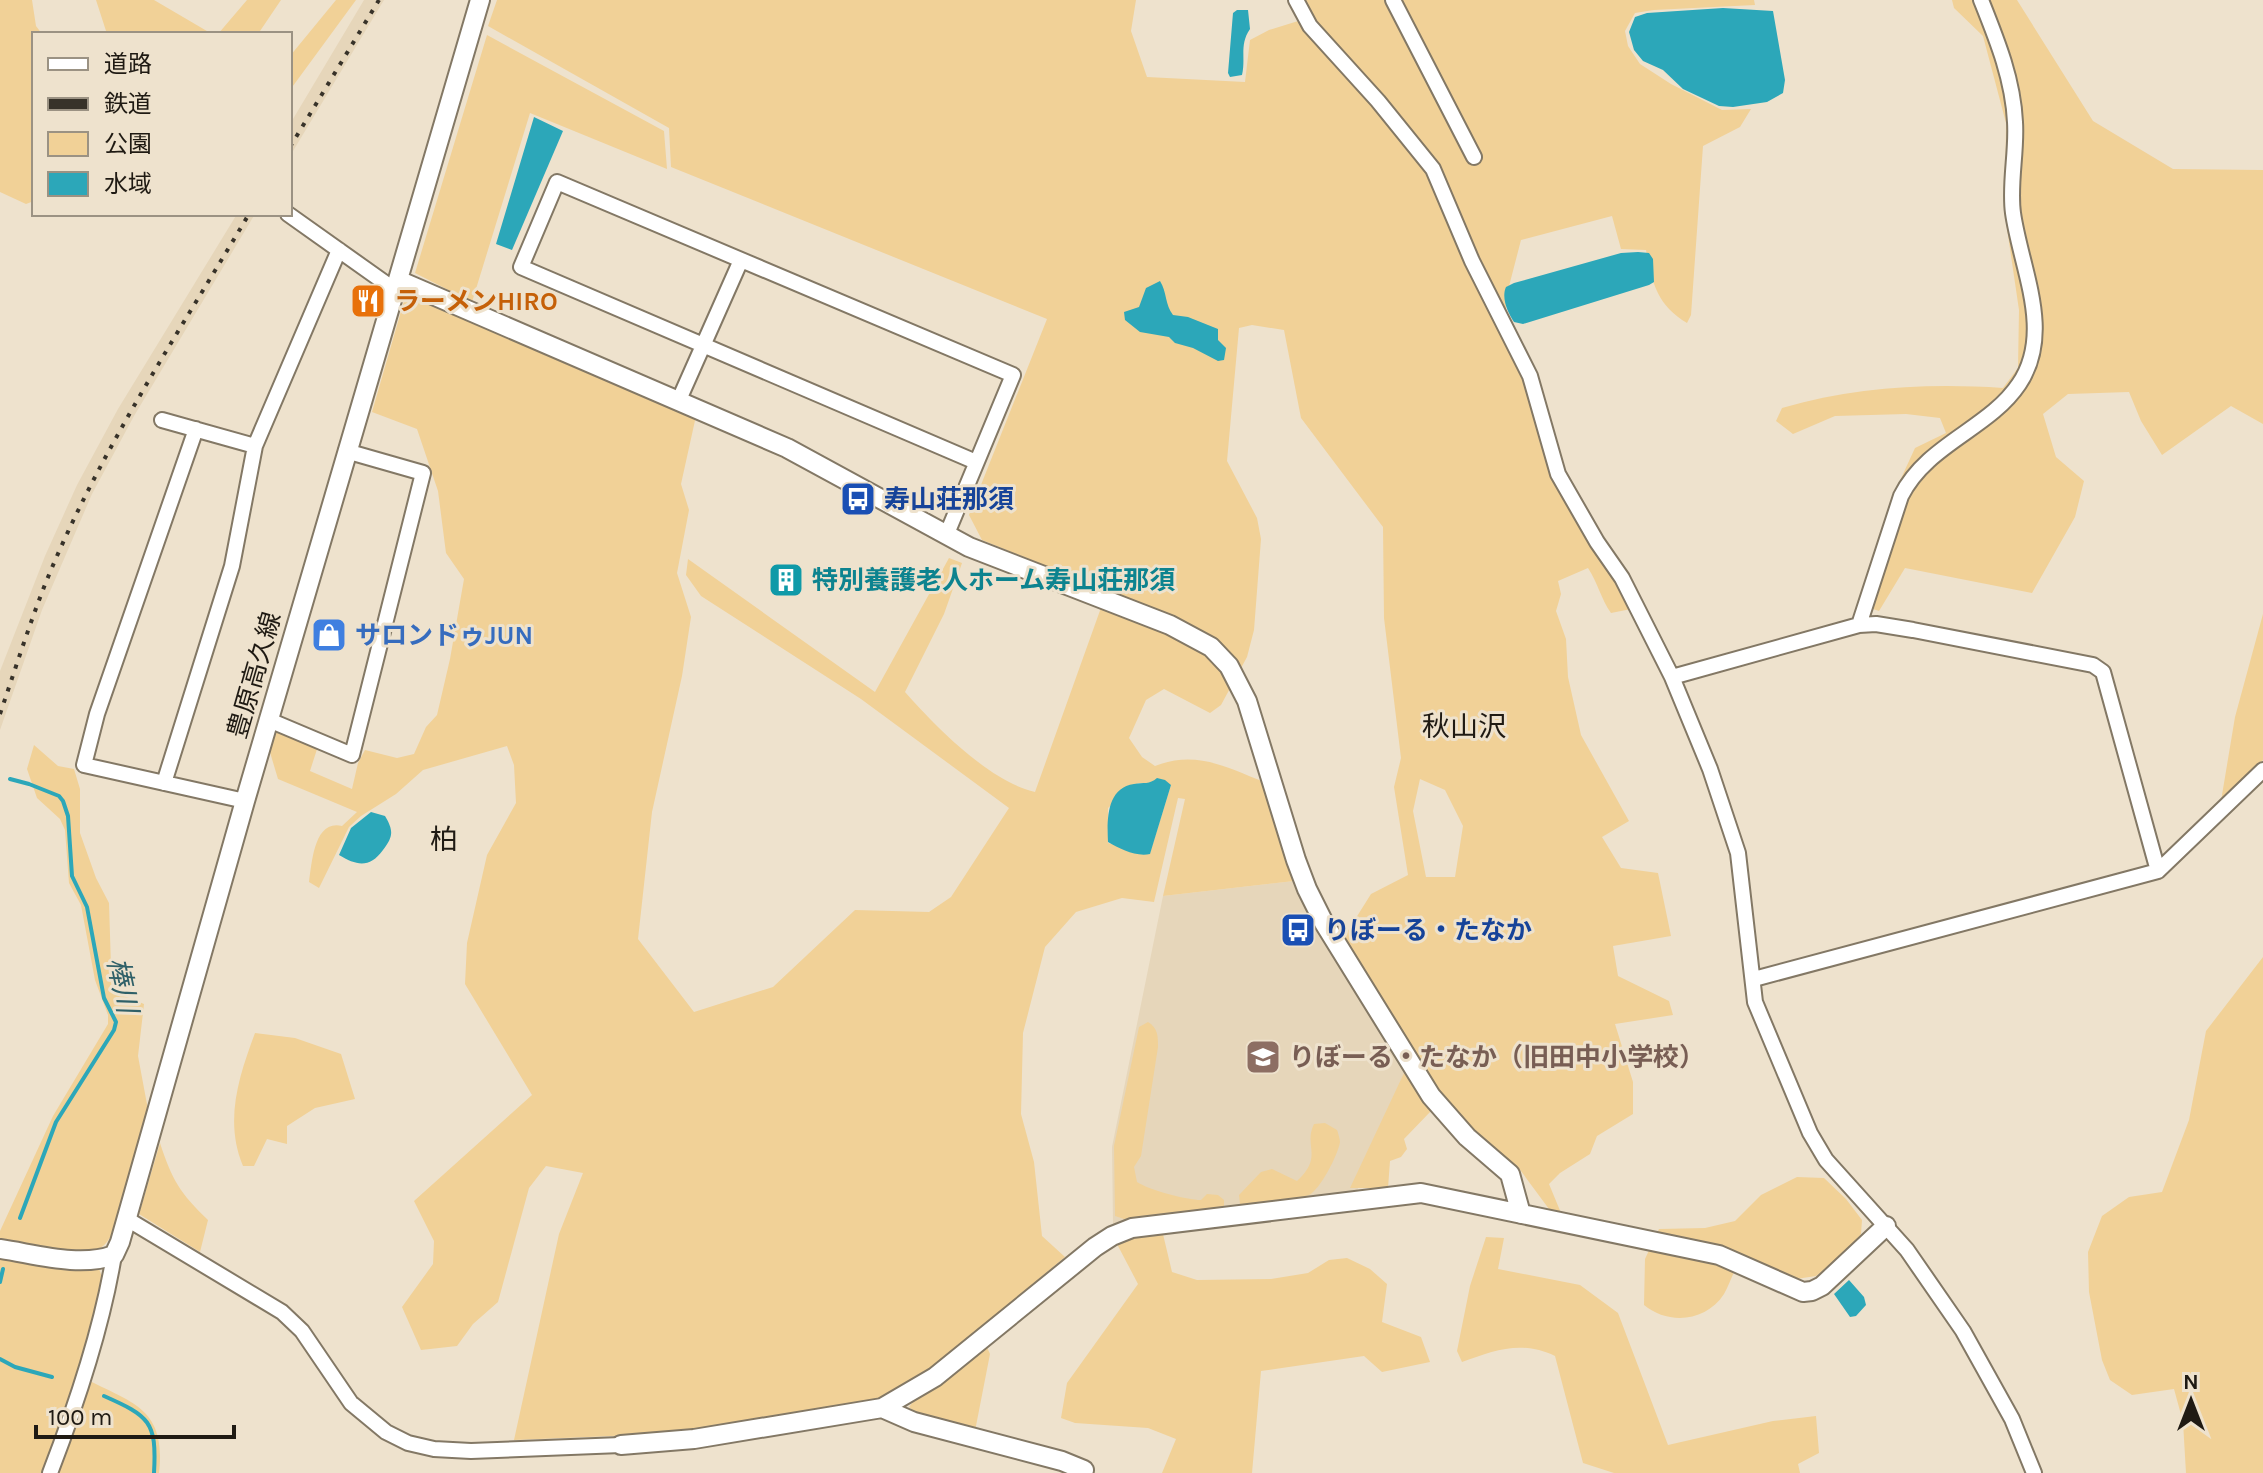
<svg xmlns="http://www.w3.org/2000/svg" width="2263" height="1473" font-family="Karla,'Noto Sans JP',sans-serif">
	<style>
		.built { fill: #e6d6ba }
		.green { fill: #f1d197; fill-rule: evenodd }
		.water { fill: #2ca7b9 }
		.lines { fill: none; stroke-linecap: round; stroke-linejoin: round }
		.stream { stroke: #2ca7b9; stroke-width: 4 }
		.street-casing { stroke: #837865; stroke-width: 18 }
		.secondary-casing { stroke: #837865; stroke-width: 22 }
		.street { stroke: #fff; stroke-width: 14 }
		.secondary { stroke: #fff; stroke-width: 18 }
		.rail { stroke: #373229; stroke-width: 4; stroke-dasharray: 4 8; stroke-linecap: butt }
		.labels { text-anchor: middle; stroke-width: 6; stroke-linejoin: round; paint-order: stroke }
		.food-label { font-size: 26px; font-weight: bold; fill: #c56008; stroke: #eee2cd; text-anchor: start }
		.transit-label { font-size: 26px; font-weight: bold; fill: #164399; stroke: #eee2cd; text-anchor: start }
		.culture-label { font-size: 26px; font-weight: bold; fill: #0d838f; stroke: #eee2cd; text-anchor: start }
		.shop-label { font-size: 26px; font-weight: bold; fill: #366cbe; stroke: #eee2cd; text-anchor: start }
		.street-label { font-size: 26px; fill: #1f1a13; stroke: #eee2cd }
		.education-label { font-size: 26px; font-weight: bold; fill: #785e54; stroke: #eee2cd; text-anchor: start }
		.neighbourhood-label { font-size: 28px; fill: #1f1a13; stroke: #eee2cd }
		.water-label { font-size: 28px; font-style: italic; fill: #2f6068; stroke: #eee2cd }
	</style>
	<rect width="100%" height="100%" fill="#eee2cd"/>
	<path class="built" d="M364 0H384L290 156V124Z
		M237 214H255L134 416 92 494 42 610 0 730V671L45 556 77 485 118 409Z
		M1294 881 1315 926 1408 1077 1355 1195 1341 1193 1279 1204 1116 1226 1113 1223 1112 1147 1163 896Z"/>
	<path class="green" d="M0 0H32L36 26 42 34H34V201L26 204 0 192Z
		M96 0H154L212 34H107Z
		M247 0H281L258 34H218Z
		M336 0H356L290 90V56Z
		M497 0H1136L1131 31 1147 77 1245 82 1250 40 1269 30 1311 17 1304 0H1754L1755 5 1654 10 1635 13 1625 31 1628 46 1640 64 1671 84 1722 110 1751 109 1740 127 1703 146 1691 315 1687 323C1657 305 1652 283 1646 250L1621 249 1612 216 1521 240 1507 294 1504 339 1531 395 1551 476 1585 533 1606 561 1631 609 1611 613C1601 599 1598 583 1588 568L1558 581 1561 594 1556 611 1566 639 1568 677 1581 735 1629 821 1602 837 1621 868 1658 873 1671 936 1613 946 1618 976 1669 1001 1673 1015 1615 1024 1633 1082V1114L1597 1136 1590 1154 1560 1173 1549 1184 1561 1213 1549 1209 1518 1167 1474 1132 1439 1092 1344 937 1371 894 1408 875 1394 787 1401 758 1384 618 1383 527 1301 418 1284 330 1252 325 1239 328 1227 461 1257 518 1261 539 1254 630 1247 657 1221 705 1210 713 1164 689 1146 700 1129 738 1142 757 1155 766C1196 750 1226 767 1264 782L1294 881 1163 896 1185 799 1178 798 1154 902 1122 898 1076 912 1045 947 1023 1033 1021 1114 1034 1162 1042 1236 1065 1257 924 1375 873 1402 767 1420 660 1434 514 1440 559 1234 583 1173 546 1166 529 1188 498 1302 473 1324 457 1346 421 1350 402 1307 433 1264 434 1241 414 1201 532 1095 465 984 467 943 487 855 516 803 514 765 507 746 423 770 396 794 361 816 349 827 319 888 309 882C312 863 314 819 342 826L357 812 278 779 269 749 274 729 318 746 310 771 352 789 358 763 365 750 397 758 414 754 426 727 437 715 450 659 464 579 446 553 438 491 417 429 372 412 406 294 696 416 681 484 689 510 677 573 691 617 682 676 652 812 638 939 694 1012 773 987 855 910 929 912 951 897 1009 808 861 699 701 596 686 575 688 559 875 692 949 558 962 563 944 614 905 692C935 726 990 782 1035 792L1107 591 982 540 969 515 1047 319 671 167 669 128 488 26ZM1420 779 1445 790 1463 826 1455 877H1426L1413 811ZM1138 783 1171 785 1150 853 1108 843V808Z
		M1952 0H2017L2093 121 2173 169 2263 170V424L2231 406 2162 455 2141 421 2129 392 2068 394 2043 414 2056 457 2084 481 2075 517 2032 593 1905 568 1879 611 1873 609 1898 485 1915 448 1946 433 1940 418 1906 414 1835 416 1793 434 1776 421 1782 408C1855 387 1927 383 2003 388L2018 368 2019 310 2005 215 2006 123 1983 36 1954 8Z
		M487 35 664 131 667 169 530 113 472 302 415 273Z
		M2263 614V760L2221 801 2235 717Z
		M34 745 58 766 74 769 80 789V833L96 878 109 903 111 967 117 993 144 1004 138 1056 149 1115 112 1234C109 1239 106 1245 100 1248 85 1256 20 1242 0 1240V1231L53 1116 108 1024V1015L95 980 81 905 69 883 65 830 60 819 37 798 27 769Z
		M2263 957V1473H2186L2183 1422 2174 1389 2132 1395 2110 1380 2102 1360 2089 1292 2088 1252 2102 1216 2129 1197 2162 1192 2189 1120 2206 1031Z
		M1148 1022C1158 1028 1158 1036 1158 1047L1141 1156 1134 1167 1137 1182C1149 1190 1187 1200 1201 1200L1207 1194 1218 1195 1224 1200V1209L1178 1216 1124 1219 1115 1216 1114 1146 1139 1027Z
		M255 1033 295 1038 341 1054 355 1099 315 1108 287 1126V1144L267 1139 254 1166H243C224 1121 239 1076 255 1033Z
		M1404 1073 1431 1111 1404 1139 1407 1149 1401 1157 1390 1161 1388 1188H1350Z
		M1325 1123 1337 1130C1338 1132 1340 1140 1340 1142 1338 1155 1320 1190 1309 1195 1290 1203 1260 1206 1240 1204L1239 1195 1261 1172 1272 1169 1297 1181C1324 1156 1303 1146 1314 1124Z
		M160 1143C172 1180 180 1193 208 1220L200 1252 139 1214Z
		M1797 1177 1824 1178 1846 1199 1862 1220 1861 1234 1843 1256 1816 1276 1789 1280 1735 1270C1731 1278 1728 1287 1724 1294 1706 1322 1668 1325 1644 1305L1645 1259 1659 1229 1705 1228 1735 1221 1761 1195Z
		M1162 1230 1172 1272 1197 1280 1271 1279 1308 1273 1329 1260 1347 1258 1370 1269 1387 1284 1382 1322 1421 1337 1430 1362 1382 1372 1364 1356 1261 1371 1252 1473H1162L1176 1439 1148 1428 1075 1423 1061 1418 1067 1383 1138 1284 1117 1244 1131 1234Z
		M1486 1237 1504 1238 1498 1269 1580 1285 1618 1313 1668 1445 1773 1421 1816 1416 1819 1453 1798 1464 1800 1473H1614L1583 1463 1555 1356C1521 1340 1495 1350 1462 1362L1457 1351 1470 1286Z
		M0 1256 99 1269 104 1282 77 1374C128 1403 167 1404 159 1473H0Z
		M986 1345 990 1354 975 1431 915 1412 909 1407 915 1399 948 1379Z"/>
	<path class="water" d="M1723 8 1773 11 1785 80 1783 93 1767 102 1733 107 1719 106 1683 89 1663 70 1643 61 1634 50 1629 32 1635 17 1647 13Z
		M1237 10H1248L1250 29C1239 45 1246 58 1242 75L1230 77 1228 73 1233 13Z
		M534 117 563 131 512 250 496 244Z
		M1638 252 1649 253 1653 259 1654 282 1649 285 1523 324 1514 322C1508 313 1501 298 1506 287L1514 283 1621 253Z
		M1160 281C1167 292 1165 305 1173 315L1188 317 1218 329V340L1226 348 1224 360 1218 361 1193 348 1175 343 1169 337 1140 332 1125 320 1124 312 1139 307 1146 288Z
		M1157 778 1165 780 1171 785 1150 854C1136 857 1120 849 1108 842 1107 821 1106 788 1134 784 1144 782 1149 785 1157 778Z
		M371 812 385 816C394 831 393 837 383 850 370 868 357 866 339 855L351 828Z
		M1849 1280 1864 1297 1866 1305 1856 1316 1850 1317 1834 1294Z"/>
	<g class="lines">
		<path class="stream" d="M10 779 29 784 59 796 63 801 68 816 72 876 87 907 104 998 116 1022 114 1030 56 1122 20 1218
			M0 1282 3 1269
			M0 1359 15 1367 52 1377
			M104 1396C149 1416 157 1421 154 1473"/>
		<defs>
			<path id="street" d="M1296 0 1310 26 1378 101 1433 169 1472 261 1530 376 1558 474 1597 542 1622 578 1672 677 1710 769 1738 853 1755 1002 1810 1133 1826 1160 1907 1250 1963 1331 2012 1419 2034 1473
				M1393 0 1474 157
				M288 214 395 290
				M678 402 741 260
				M162 420 255 446
				M196 429 97 714 84 765 245 801
				M946 536 1013 375 557 182 521 267 976 462
				M1859 625 1901 496C1927 444 1989 429 2019 384 2054 332 2021 269 2013 213 2009 184 2017 152 2015 122 2013 79 1997 40 1981 0
				M1672 677 1859 625 1876 624 1913 630 2093 665 2103 672 2158 871
				M269 720 352 755 423 473 346 451
				M164 783 232 566 255 446 339 250
				M1754 979 2158 871 2263 770
				M127 1219 282 1312 302 1331 351 1403 386 1432 408 1443 434 1449 471 1451 621 1445
				M50 1473C77 1403 102 1329 114 1255"/>
			<path id="secondary" d="M398 280 787 448 969 547 1170 625 1211 647 1229 666 1247 701 1296 860 1307 889 1324 923 1431 1096 1467 1137 1510 1174 1521 1214
				M0 1249C35 1254 80 1268 114 1255L120 1242 245 801 480 0
				M882 1408 914 1422 1062 1461 1084 1470
				M621 1445 694 1439 882 1408 935 1377 1095 1247 1112 1236 1132 1228 1421 1193 1719 1255 1803 1292 1812 1291 1822 1286 1886 1226"/>
		</defs>
		<use href="#street" class="street-casing"/>
		<use href="#secondary" class="secondary-casing"/>
		<use href="#street" class="street"/>
		<use href="#secondary" class="secondary"/>
		<path class="rail" d="M290 147 379 0
			M0 714C15 670 29 625 46 582 99 452 178 334 249 214"/>
	</g>
	<defs>
		<symbol id="restaurant-square" viewBox="-11 -11 22 22"><rect x="-9" y="-9" width="18" height="18" rx="4" fill="#e8710a" stroke="#eee2cd"/><path d="M-5-6h1v4h1v-4h1v4h1v-4h1v5L-1.5 .5V6h-2V.5L-5-1ZM5-6V6H3V1.5H1.5Q1.5-4 5-6Z" fill="#fff"/></symbol>
		<symbol id="bus-square" viewBox="-11 -11 22 22"><rect x="-9" y="-9" width="18" height="18" rx="4" fill="#1a4fb4" stroke="#eee2cd"/><path d="M-5-6H5V4H4V6H2V4H-2V6H-4V4H-5ZM-3.5-4V0h7V-4ZM-3.5 1.2v1.5H-2V1.2ZM2 1.2v1.5H3.5V1.2Z" fill="#fff"/></symbol>
		<symbol id="building-square" viewBox="-11 -11 22 22"><rect x="-9" y="-9" width="18" height="18" rx="4" fill="#0f9aa8" stroke="#eee2cd"/><path d="M-4-6H4V6H1V3H-1V6H-4ZM-2.5-4.3h1.7v1.8h-1.7ZM.8-4.3h1.7v1.8H.8ZM-2.5-1h1.7V.8h-1.7ZM.8-1h1.7V.8H.8Z" fill="#fff"/></symbol>
		<symbol id="shop-square" viewBox="-11 -11 22 22"><rect x="-9" y="-9" width="18" height="18" rx="4" fill="#3f7fe0" stroke="#eee2cd"/><path d="M-5-2.5h2.3a2.7 3.5 0 0 1 5.4 0H5L5.5 6h-11ZM-1.5-2.5h3a1.5 2.3 0 0 0-3 0Z" fill="#fff"/></symbol>
		<symbol id="school-square" viewBox="-11 -11 22 22"><rect x="-9" y="-9" width="18" height="18" rx="4" fill="#8d6e63" stroke="#eee2cd"/><path d="M0-5L7-2L0 1L-7-2ZM-4 1L0 2.5L4 1V4Q0 6-4 4Z" fill="#fff"/></symbol>
	</defs>
	<g fill-rule="evenodd">
		<use href="#restaurant-square" x="348" y="281" width="40" height="40"/>
		<use href="#bus-square" x="838" y="479" width="40" height="40"/>
		<use href="#building-square" x="766" y="560" width="40" height="40"/>
		<use href="#shop-square" x="309" y="615" width="40" height="40"/>
		<use href="#bus-square" x="1278" y="910" width="40" height="40"/>
		<use href="#school-square" x="1243" y="1037" width="40" height="40"/>
	</g>
	<g class="labels">
		<g class="food-label">
			<text x="394" y="310">ラーメンHIRO</text>
		</g>
		<g class="transit-label">
			<text x="884" y="508">寿山荘那須</text>
			<text x="1324" y="939">りぼーる・たなか</text>
		</g>
		<g class="culture-label">
			<text x="812" y="589">特別養護老人ホーム寿山荘那須</text>
		</g>
		<g class="shop-label">
			<text x="355" y="644">サロンドゥJUN</text>
		</g>
		<g class="street-label">
			<text transform="translate(254 675) rotate(-74)" y="9">豊原高久線</text>
		</g>
		<g class="education-label">
			<text x="1289" y="1066">りぼーる・たなか（旧田中小学校）</text>
		</g>
		<g class="neighbourhood-label">
			<text x="1464" y="736">秋山沢</text>
			<text x="444" y="849">柏</text>
		</g>
		<g class="water-label">
			<text transform="translate(123 985) rotate(78)" y="10">棒川</text>
		</g>
	</g>
	<rect x="32" y="32" width="260" height="184" fill="#eee2cd" stroke="#9b9283" stroke-width="2"/>
	<rect x="48" y="58" width="40" height="12" fill="#ffffff" stroke="#9b9283" stroke-width="2"/>
	<text x="104" y="72" font-size="24" fill="#1f1a13">道路</text>
	<rect x="48" y="98" width="40" height="12" fill="#373229" stroke="#9b9283" stroke-width="2"/>
	<text x="104" y="112" font-size="24" fill="#1f1a13">鉄道</text>
	<rect x="48" y="132" width="40" height="24" fill="#f1d197" stroke="#9b9283" stroke-width="2"/>
	<text x="104" y="152" font-size="24" fill="#1f1a13">公園</text>
	<rect x="48" y="172" width="40" height="24" fill="#2ca7b9" stroke="#9b9283" stroke-width="2"/>
	<text x="104" y="192" font-size="24" fill="#1f1a13">水域</text>
	<g transform="translate(2191 1401)" stroke="#eee2cd" stroke-width="6" paint-order="stroke">
	<path d="M0-6L14 30L0 20L-14 30Z" fill="#1f1a13"/>
	<text y="-12" font-size="22" font-weight="bold" text-anchor="middle" fill="#1f1a13">N</text>
	</g>
	<path d="M36 1425v12h198v-12" fill="none" stroke="#1f1a13" stroke-width="4"/>
	<text x="48" y="1425" font-size="24" fill="#1f1a13" stroke="#eee2cd" stroke-width="6" paint-order="stroke">100 m</text>
</svg>
